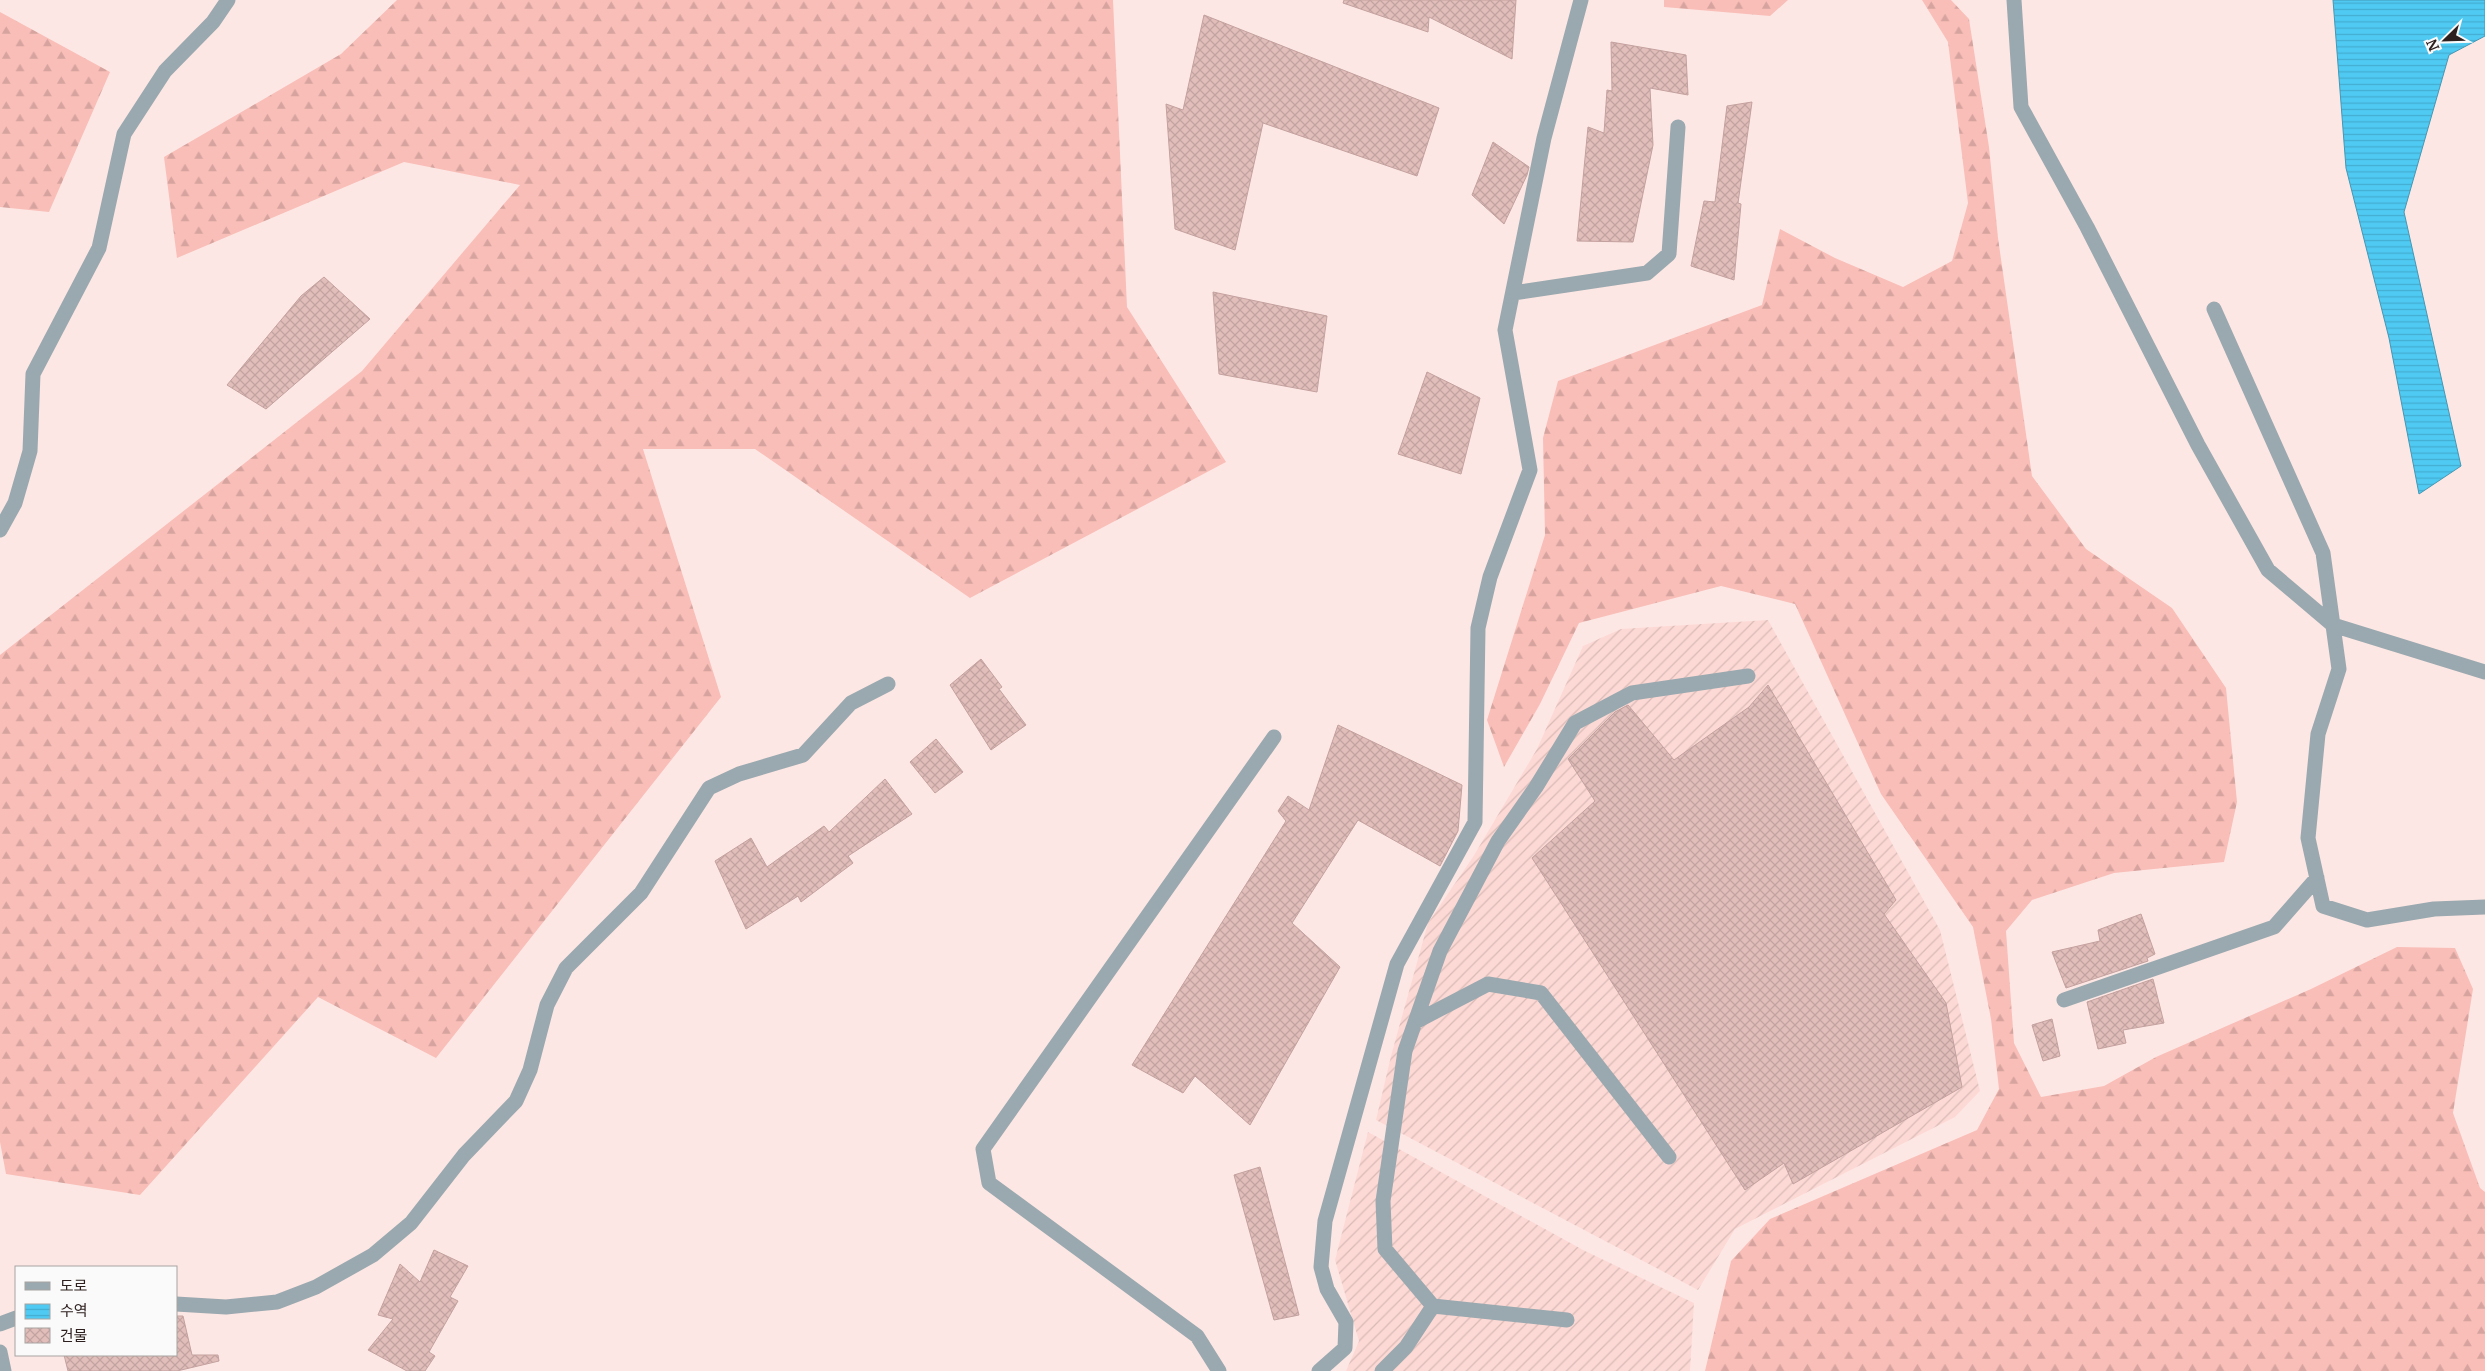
<svg xmlns="http://www.w3.org/2000/svg" width="2485" height="1371" font-family="Merriweather,'Noto Sans KR',serif">
	<style>
		.industrial { fill: url(#industrial-furrows) }
		.forest { fill: url(#forest-firs) }
		.water { fill: url(#water-rules); stroke: #4597b3 }
		.building { fill: url(#building-cross-hatch); stroke: #c3a19e }
		.lines { fill: none; stroke-linecap: round; stroke-linejoin: round }
		.minor { stroke: #9aa9af; stroke-width: 15 }
	</style>
	<defs>
		<pattern id="industrial-furrows" width="10" height="10" patternUnits="userSpaceOnUse" patternTransform="scale(1.25)"><rect width="10" height="10" fill="#fdd9d5"/><path d="M-1 1l2-2M0 10L10 0M9 11l2-2" fill="none" stroke="#d9bab6"/></pattern>
		<pattern id="forest-firs" width="22" height="20" patternUnits="userSpaceOnUse" patternTransform="scale(1.25)"><rect width="22" height="20" fill="#f9beb8"/><path d="M5 1l3.5 6h-7zM16 11l3.5 6h-7z" fill="#d6a39e"/></pattern>
		<pattern id="water-rules" width="6" height="5" patternUnits="userSpaceOnUse" patternTransform="scale(1.25)"><rect width="6" height="5" fill="#4fcaf3"/><path d="M0 2.5h6" fill="none" stroke="#45add0"/></pattern>
		<pattern id="building-cross-hatch" width="8" height="8" patternUnits="userSpaceOnUse" patternTransform="scale(1.25)"><rect width="8" height="8" fill="#e2bebb"/><path d="M0 0l8 8M0 8l8-8" fill="none" stroke="#c2a3a0"/></pattern>
	</defs>
	<rect width="100%" height="100%" fill="#fde7e4"/>
	<path class="industrial" d="M1768 620 1940 930 1980 1091 1955 1117 1735 1229 1698 1290 1376 1120 1391 1056 1428 923 1473 857 1537 749 1583 646 1621 629Z
		M1368 1132 1585 1251 1694 1303 1690 1371H1346L1359 1341 1335 1260Z"/>
	<path class="forest" d="M397 0H1113L1127 307 1226 462 970 598 755 449H643L721 697 436 1058 318 997 140 1195 6 1174 0 1142V655L362 371 520 185 404 162 177 258 164 157 341 54Z
		M1664 0H1788L1770 16 1664 7Z
		M1922 0H1951L1969 19 1989 147 1998 238 2032 476 2086 549 2172 608 2226 688 2237 802 2224 862 2114 873 2032 900 2006 931 2014 1043 2041 1097 2104 1086 2156 1057 2311 989 2397 947 2455 948 2473 989 2453 1113 2480 1188 2485 1192V1371H1705L1731 1261 1770 1219 1977 1130 1999 1089 1991 1019 1973 927 1881 794 1795 604 1721 586 1579 623 1540 704 1504 767 1487 720 1545 535 1543 438 1558 381 1762 305 1780 229 1835 258 1903 287 1952 261 1968 203 1948 42Z
		M0 12 110 72 49 212 0 207Z"/>
	<path class="water" d="M2333 0H2485V36L2449 55 2404 212 2461 466 2419 494 2389 338 2346 168Z"/>
	<path class="building" d="M1344 0H1516L1512 59 1429 17 1428 32 1343 3Z
		M1204 15 1439 108 1417 176 1263 123 1235 250 1175 229 1166 104 1183 110Z
		M1611 42 1686 55 1688 95 1650 88 1653 145 1633 242 1577 241 1588 127 1604 133 1607 90 1612 91Z
		M1752 102 1738 203 1741 204 1734 280 1691 266 1704 201 1715 202 1727 106Z
		M1493 142 1529 167 1527 175 1504 224 1472 195Z
		M324 277 370 319 266 409 227 385 301 296Z
		M1213 292 1327 316 1317 392 1219 374Z
		M1427 372 1480 398 1461 474 1398 454Z
		M981 659 1002 687 999 689 1026 725 991 750 950 685Z
		M1768 685 1896 900 1884 914 1946 1003 1962 1087 1793 1184 1784 1163 1745 1190 1532 858 1595 801 1568 759 1615 712 1628 705 1674 760 1749 707Z
		M1338 725 1462 785 1458 831 1440 866 1358 820 1292 923 1340 967 1250 1125 1195 1076 1183 1093 1132 1065 1286 821 1278 811 1288 796 1309 810Z
		M936 739 963 772 935 793 910 762Z
		M885 779 912 814 848 856 853 863 801 902 798 896 746 929 715 861 751 838 767 867 824 826 829 832Z
		M2141 914 2155 954 2147 958 2148 961 2066 988 2052 952 2100 941 2098 930Z
		M2153 979 2164 1023 2123 1030 2126 1043 2098 1049 2087 1002Z
		M2052 1019 2060 1056 2043 1061 2032 1025Z
		M1260 1167 1299 1315 1274 1320 1234 1175Z
		M434 1250 468 1266 450 1297 458 1301 429 1352 435 1356 425 1371H407L368 1350 393 1319 378 1315 400 1264 420 1282Z
		M176 1316H183L192 1355H218L219 1361 177 1371H68L64 1355H176Z"/>
	<g class="lines">
		<path class="minor" d="M2014 0 2021 107 2087 227 2198 445 2268 570 2333 625 2485 672
			M1513 293 1647 273 1669 254 1678 127
			M2214 309 2323 553 2339 669 2318 734 2308 838 2323 906 2367 920 2434 909 2485 907
			M0 530 15 503 30 451 33 374 99 248 124 134 165 71 213 22 228 0
			M2064 1000 2274 927 2317 878
			M1415 1022 1488 984 1541 993 1669 1157
			M176 1304 226 1307 277 1302 316 1287 373 1255 411 1223 464 1155 516 1101 530 1070 547 1005 566 968 641 893 709 788 739 774 803 755 851 703 888 684
			M1433 1306 1385 1249 1383 1201 1405 1051 1440 951 1498 841 1536 787 1575 723 1632 693 1748 676
			M0 1324 16 1318
			M0 1352 4 1371
			M1219 1371 1197 1336 989 1183 983 1149 1274 737
			M1319 1371 1345 1348 1346 1322 1327 1289 1321 1267 1325 1221 1397 964 1475 822 1478 628 1490 577 1530 470 1505 330 1544 138 1581 0
			M1382 1371 1406 1347 1433 1306 1567 1320"/>
	</g>
	<rect x="15" y="1266" width="162" height="90" fill="#fafafa" stroke="#a8a3a2"/>
	<rect x="25" y="1282" width="25" height="8" fill="#9aa9af" stroke="#a8a3a2"/>
	<text x="60" y="1291" font-size="15" fill="#2d201f">도로</text>
	<rect x="25" y="1304" width="25" height="15" fill="url(#water-rules)" stroke="#a8a3a2"/>
	<text x="60" y="1316" font-size="15" fill="#2d201f">수역</text>
	<rect x="25" y="1328" width="25" height="15" fill="url(#building-cross-hatch)" stroke="#a8a3a2"/>
	<text x="60" y="1341" font-size="15" fill="#2d201f">건물</text>
	<g transform="translate(2445 40) rotate(247)" stroke="#fafafa" stroke-width="4" paint-order="stroke">
	<path d="M0-4L9 19L0 12L-9 19Z" fill="#2d201f"/>
	<text y="-8" font-size="14" font-weight="bold" text-anchor="middle" fill="#2d201f">N</text>
	</g>
</svg>
